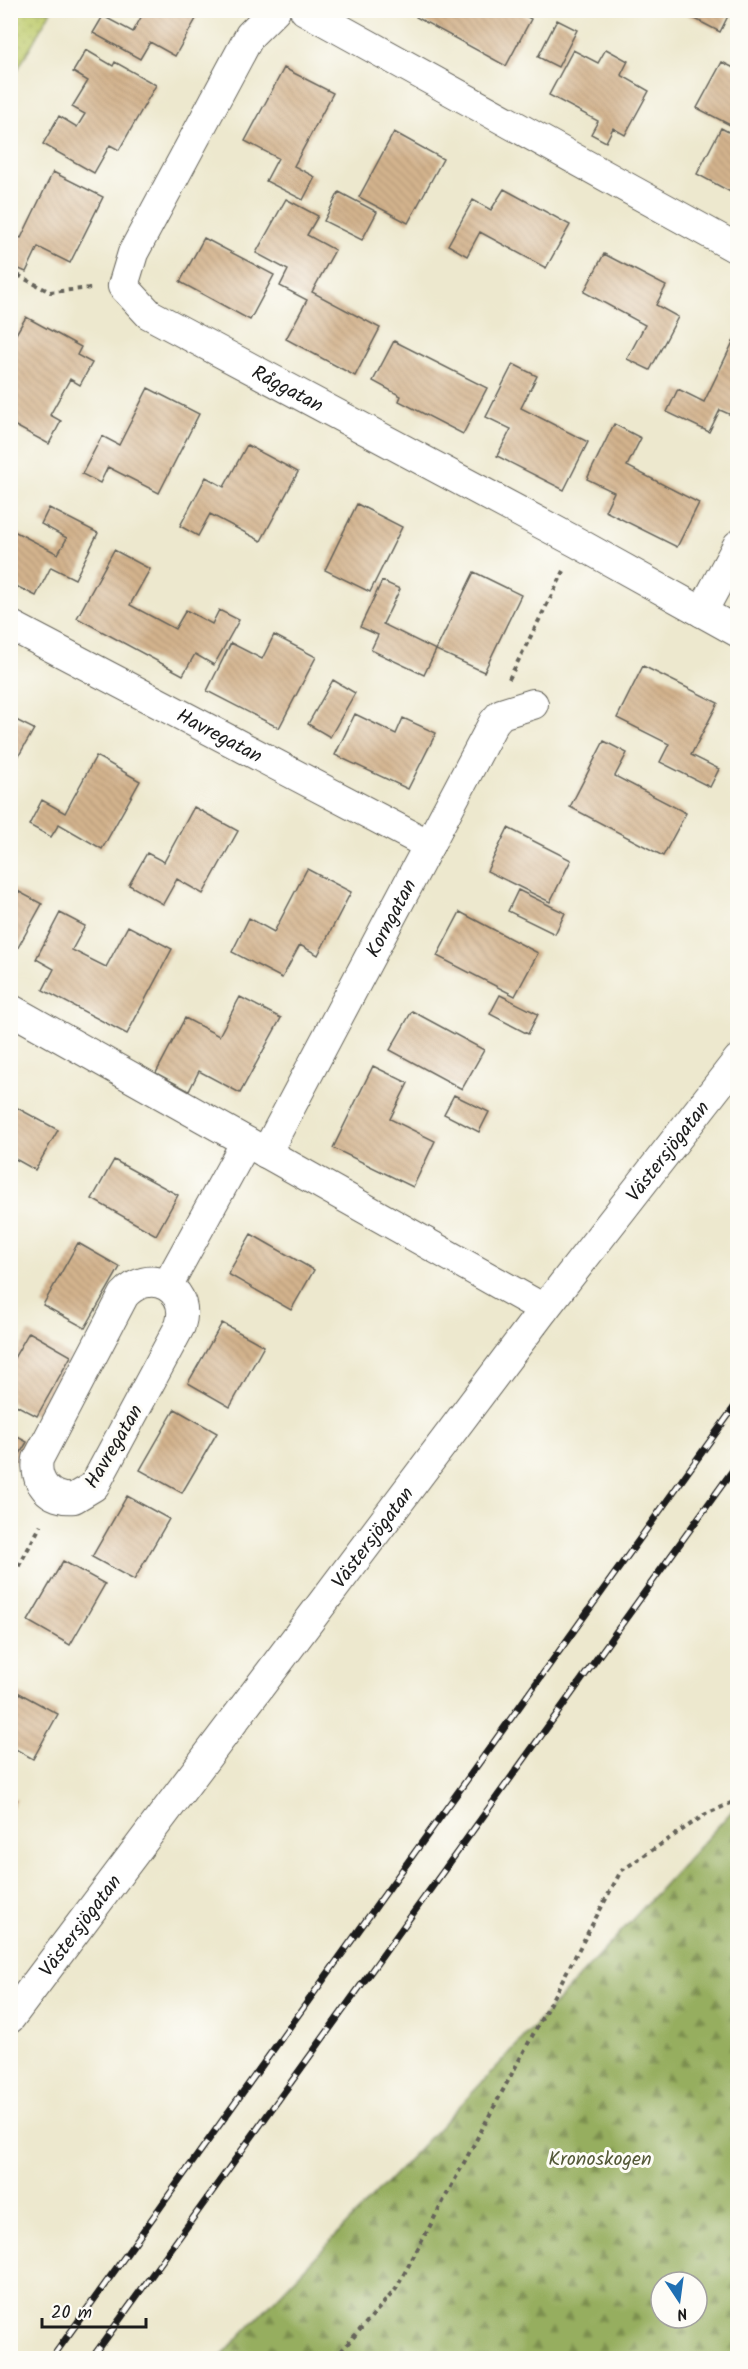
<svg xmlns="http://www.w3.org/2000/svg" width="748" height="2369" font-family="Kalam,sans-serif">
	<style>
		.green { fill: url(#green-dots); stroke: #6c7344; stroke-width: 1.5 }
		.forest { fill: url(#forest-firs); stroke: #59653e; stroke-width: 1.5; fill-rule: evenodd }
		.building { fill: url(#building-back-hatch) }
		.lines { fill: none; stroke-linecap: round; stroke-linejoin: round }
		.minor-casing { stroke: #65635a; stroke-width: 32 }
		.path { stroke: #65635a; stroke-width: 4; stroke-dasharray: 4.5 4.5; stroke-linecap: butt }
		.minor { stroke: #fff; stroke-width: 30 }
		.rail-casing { stroke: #1c1c1c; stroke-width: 7 }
		.rail { stroke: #fdfcf7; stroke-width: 4.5; stroke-dasharray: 14; stroke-linecap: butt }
		.labels { text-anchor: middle; stroke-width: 6; stroke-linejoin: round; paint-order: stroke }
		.street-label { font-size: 20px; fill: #1c1c1c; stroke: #fdfcf7 }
		.park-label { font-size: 20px; fill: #545938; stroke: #fdfcf7 }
	</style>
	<defs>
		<pattern id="green-dots" width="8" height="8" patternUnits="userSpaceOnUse" patternTransform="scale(1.5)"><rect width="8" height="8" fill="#bdca6b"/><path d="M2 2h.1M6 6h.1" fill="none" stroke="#a2ad5c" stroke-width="1.8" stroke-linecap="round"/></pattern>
		<pattern id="forest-firs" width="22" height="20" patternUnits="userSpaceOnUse" patternTransform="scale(1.5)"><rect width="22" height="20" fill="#96ae5f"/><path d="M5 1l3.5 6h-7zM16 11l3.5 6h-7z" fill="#7a8d4e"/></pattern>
		<pattern id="building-back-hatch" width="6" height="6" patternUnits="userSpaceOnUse" patternTransform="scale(1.5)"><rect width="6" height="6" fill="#d3b38d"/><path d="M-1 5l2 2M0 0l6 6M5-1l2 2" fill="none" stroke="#b59979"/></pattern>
	</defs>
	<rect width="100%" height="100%" fill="#fdfcf7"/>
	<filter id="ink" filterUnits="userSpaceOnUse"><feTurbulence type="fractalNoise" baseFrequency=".0167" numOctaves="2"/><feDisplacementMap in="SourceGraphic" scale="12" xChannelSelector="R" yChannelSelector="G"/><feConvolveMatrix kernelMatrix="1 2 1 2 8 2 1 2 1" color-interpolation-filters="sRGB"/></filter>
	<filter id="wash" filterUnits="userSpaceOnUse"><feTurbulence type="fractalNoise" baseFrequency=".008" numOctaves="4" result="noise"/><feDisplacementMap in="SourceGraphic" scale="24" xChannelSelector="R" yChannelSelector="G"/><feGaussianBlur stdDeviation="1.35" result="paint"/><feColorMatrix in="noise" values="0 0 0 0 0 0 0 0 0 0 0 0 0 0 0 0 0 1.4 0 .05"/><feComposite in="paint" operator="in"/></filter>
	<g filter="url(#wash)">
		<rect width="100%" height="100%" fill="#ede8ce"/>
		<path class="green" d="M11 10 51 11 11 81 10 11Z"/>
		<path class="forest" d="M737 1798V2358H219L492 2072 732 1811ZM661 2282H697V2318H661Z"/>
		<g id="blocks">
			<path class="building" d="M145 10H201L175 56 150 42 140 59 93 33 103 16 133 32Z
				M419 10H515L531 19 506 66 416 17Z
				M678 10H731L720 32Z
				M557 20 577 30 558 67 538 57Z
				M606 49 628 61 621 75 649 91 625 135 613 128 606 142 591 134 598 121 549 95 573 50 598 63Z
				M86 50 113 66 115 62 156 85 119 150 110 145 94 173 43 144 59 116 77 127 85 114 72 107 88 81 73 72Z
				M722 62 738 70V129L697 108Z
				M284 68 333 93 294 166 315 177 303 200 266 181 278 158 245 141Z
				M721 128 738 137V196L697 174Z
				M394 132 443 159 408 223 359 197Z
				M53 172 103 197 70 263 38 247 26 272 10 265V233L21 238Z
				M504 189 570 225 546 268 480 232 467 256 448 245 473 200 491 210Z
				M339 192 377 212 362 240 324 221Z
				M286 199 318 216 307 235 335 250 312 292 380 328 355 376 286 339 307 300 280 286 288 270 256 253Z
				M204 238 274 275 250 320 180 282Z
				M604 254 666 286 656 305 678 317 650 370 627 359 645 325 584 292Z
				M26 317 81 347 77 355 92 363 80 385 70 379 50 415 61 421 49 444 10 423V344Z
				M735 338 738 339V418L720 410 709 432 667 412 678 389 704 402Z
				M394 341 487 388 463 434 399 401 401 396 373 381Z
				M513 364 537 376 521 408 588 442 564 490 497 456 511 429 486 417Z
				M148 388 199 414 159 493 108 467 100 483 82 474 102 436 119 445Z
				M614 424 641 438 627 466 699 503 677 547 605 511 614 492 587 479Z
				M247 445 298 472 261 541 210 514 198 536 180 526 206 477 224 487Z
				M357 504 402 527 370 592 325 570Z
				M49 508 98 533 75 579 51 567 36 596 10 583V529L58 554 67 538 41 524Z
				M114 550 150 569 130 605 175 629 186 610 212 624 219 610 239 620 214 665 195 654 183 675 77 618Z
				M474 572 521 595 484 672 436 650Z
				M382 581 400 589 383 624 436 650 424 675 371 650 378 635 360 627Z
				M274 635 316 657 279 728 207 691 231 643 262 659Z
				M643 666 718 703 691 755 719 769 710 787 660 762 669 744 617 718Z
				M333 680 355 693 330 737 308 724Z
				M355 714 396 734 403 718 436 733 408 789 335 755Z
				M10 717 34 729 10 771Z
				M604 741 627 753 615 776 686 813 663 856 570 807Z
				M96 756 140 781 102 849 59 824 51 837 29 825 42 800 65 813Z
				M194 807 238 831 203 894 177 879 163 904 129 885 147 853 164 862Z
				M508 828 571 860 550 902 487 871Z
				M307 869 351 892 318 955 300 945 282 978 232 952 249 918 274 932Z
				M10 887 42 904 10 962Z
				M518 890 565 913 555 934 508 911Z
				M460 912 538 953 515 996 437 956Z
				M60 913 85 926 72 950 106 967 128 926 172 949 127 1034 43 990 54 969 36 959Z
				M500 995 538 1014 528 1034 490 1014Z
				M240 997 281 1018 240 1093 199 1071 189 1091 156 1073 185 1018 219 1036Z
				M412 1011 484 1050 462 1089 390 1050Z
				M373 1066 408 1083 390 1119 435 1141 413 1187 333 1148Z
				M454 1095 489 1112 479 1132 444 1114Z
				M10 1104 58 1130 35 1170 10 1156Z
				M114 1160 178 1195 156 1235 92 1199Z
				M251 1234 314 1270 291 1310 228 1274Z
				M78 1243 120 1267 85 1328 43 1305Z
				M222 1323 264 1346 230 1407 188 1383Z
				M29 1332 71 1356 37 1416 10 1402V1365Z
				M175 1409 217 1433 182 1493 140 1470Z
				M10 1433 27 1442 10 1471Z
				M127 1496 169 1519 134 1580 92 1557Z
				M63 1561 105 1584 70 1645 28 1621Z
				M10 1688 58 1714 33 1759 10 1746Z
				M10 1796 17 1800 10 1811Z"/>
		</g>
	</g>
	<g filter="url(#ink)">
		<use href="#blocks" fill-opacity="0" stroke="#65635a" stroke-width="1.5"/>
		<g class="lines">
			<defs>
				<g id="minor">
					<path id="s1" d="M275 10 250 35 133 253 123 286 149 314 578 543 738 632"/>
					<path d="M305 10 738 249"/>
					<path d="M702 612 738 545"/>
					<path id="s2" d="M10 625 429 845"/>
					<path d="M10 1009 544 1309"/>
					<path id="s3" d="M266 1153 494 722 501 714 533 704"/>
					<path d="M167 1286C182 1295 185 1310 180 1326L94 1486 74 1498C50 1501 34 1482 38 1459L124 1295C135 1283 152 1277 167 1286L246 1142"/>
					<path id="s4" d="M10 2018 544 1309 738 1060"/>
				</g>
			</defs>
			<use href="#minor" class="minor-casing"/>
			<path class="path" d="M10 271 50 292 92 288
				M509 679 564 571
				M10 1582 41 1525
				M335 2358 396 2289 621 1871 706 1814 738 1800"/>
			<use href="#minor" class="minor"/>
			<defs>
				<path id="rail" d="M52 2358 738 1402
					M92 2358 738 1463"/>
			</defs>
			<use href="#rail" class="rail-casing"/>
			<use href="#rail" class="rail"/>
		</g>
	</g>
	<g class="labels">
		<g class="street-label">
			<text dy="7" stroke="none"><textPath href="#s1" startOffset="513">Råggatan</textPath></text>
			<text dy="7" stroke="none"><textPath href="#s2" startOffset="237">Havregatan</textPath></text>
			<text dy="7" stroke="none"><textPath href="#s3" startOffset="266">Korngatan</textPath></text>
			<text dy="7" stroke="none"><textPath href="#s4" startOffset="1088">Västersjögatan</textPath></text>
			<text transform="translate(113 1446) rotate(-59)" y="7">Havregatan</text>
			<text dy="7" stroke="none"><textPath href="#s4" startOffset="602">Västersjögatan</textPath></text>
			<text dy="7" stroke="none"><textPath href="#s4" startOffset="116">Västersjögatan</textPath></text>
		</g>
		<g class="park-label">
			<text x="600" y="2165">Kronoskogen</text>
		</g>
	</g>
	<rect width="748" height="2369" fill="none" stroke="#fdfcf7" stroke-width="36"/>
	<g transform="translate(679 2300) rotate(167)"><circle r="28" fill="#fdfcf7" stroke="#a3a29f" stroke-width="1.5"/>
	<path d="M0-4.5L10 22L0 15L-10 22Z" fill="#1f6fb2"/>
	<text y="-9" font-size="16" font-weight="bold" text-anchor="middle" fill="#1c1c1c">N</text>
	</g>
	<path d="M42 2318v9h104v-9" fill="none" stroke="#1c1c1c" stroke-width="3"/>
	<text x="51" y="2318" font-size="18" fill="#1c1c1c" stroke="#fdfcf7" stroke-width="4.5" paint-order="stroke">20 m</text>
</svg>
